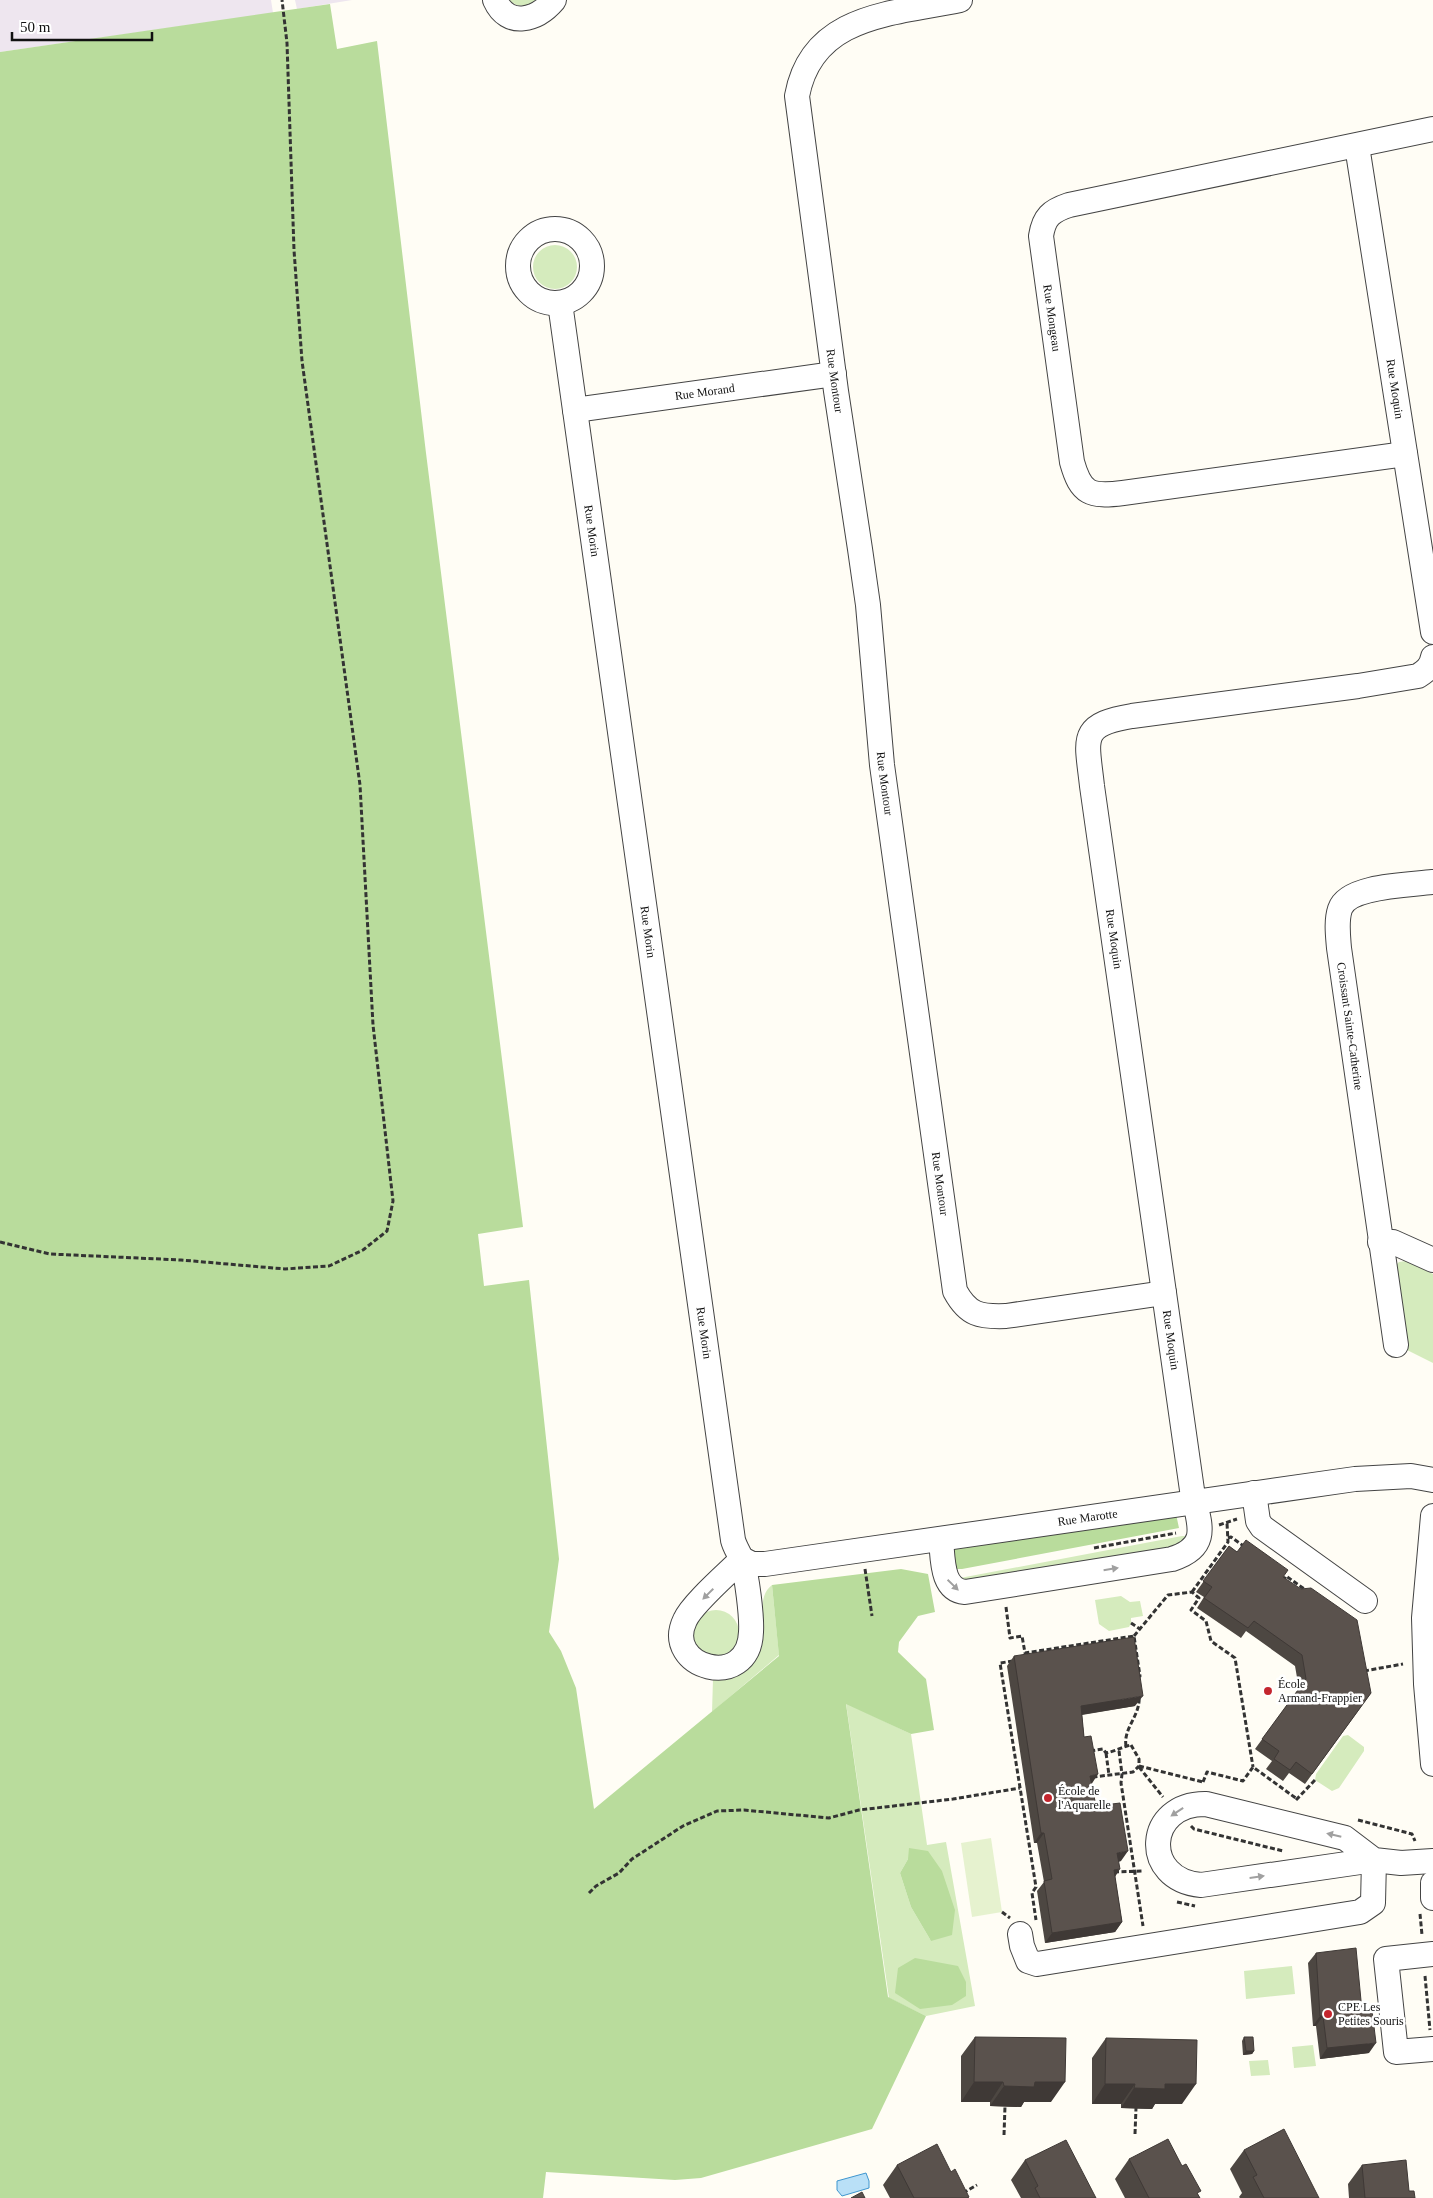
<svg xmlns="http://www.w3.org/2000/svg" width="1433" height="2198" font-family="Georgia,serif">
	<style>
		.industrial { fill: #eee6ef }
		.green { fill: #d5ebbd; fill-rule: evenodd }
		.forest { fill: #b9dc9c }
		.pitch { fill: #e6f2cf }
		.water { fill: #b9e0f7; stroke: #3f96cf }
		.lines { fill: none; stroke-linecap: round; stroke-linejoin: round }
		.minor-casing { stroke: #444; stroke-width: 26 }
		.path { stroke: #333; stroke-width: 3; stroke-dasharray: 5 2.5; stroke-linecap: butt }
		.minor { stroke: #fff; stroke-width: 24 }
		.wall { fill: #4d4742 }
		.shaded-wall { fill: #3f3936 }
		.building { fill: #5a524d; stroke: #3f3936 }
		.oneway { fill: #a0a0a0 }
		.poi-dot { fill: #c4262e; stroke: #fff; stroke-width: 2 }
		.labels { text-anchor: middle; stroke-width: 5; stroke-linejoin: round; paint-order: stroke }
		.street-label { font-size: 12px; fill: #111; stroke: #fff }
		.poi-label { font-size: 12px; fill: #111; stroke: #fff; text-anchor: start }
	</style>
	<rect width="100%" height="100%" fill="#fffdf5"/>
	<path class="industrial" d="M0 0H271L273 13 0 52Z
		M295 0H352L297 9Z"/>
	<path class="green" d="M509 0H541C528 5 520 10 509 0Z
		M533 267a22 22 0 1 1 44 0a22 22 0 1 1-44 0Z
		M1406 1261 1433 1274V1363L1405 1349 1395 1266 1399 1262Z
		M1182 1536H1189L1181 1546 965 1584 960 1578Z
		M772 1585 779 1655 712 1712 713 1679C736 1678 760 1666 763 1640 765 1623 756 1597 772 1585Z
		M1121 1596 1130 1602 1140 1601 1143 1616 1131 1618V1623L1129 1627 1109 1631 1099 1624 1095 1600Z
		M693 1633a23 23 0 1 1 46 0a23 23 0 1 1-46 0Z
		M846 1703 911 1734 927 1845 946 1842 975 2006 926 2016 889 1998ZM908 1859 931 1941 911 1907 900 1873Z
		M1348 1735 1364 1747V1751L1339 1788 1332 1791 1315 1780 1316 1774 1343 1736Z
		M1292 1966 1295 1994 1246 1999 1244 1971Z
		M1313 2045 1316 2066 1294 2068 1292 2047Z
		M1268 2060 1270 2075 1251 2076 1249 2061Z"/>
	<path class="forest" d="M330 4 337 49 377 41 426 453 523 1227 478 1234 484 1286 529 1280 559 1559 549 1632 561 1651 576 1688 594 1809 779 1656 772 1585 901 1569 928 1574 935 1612 918 1616 899 1642 898 1652 926 1679 934 1730 911 1734 846 1704 888 1997 926 2016 872 2129 701 2178 675 2180 546 2172 543 2198H0V52Z
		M1176 1514 1179 1528 962 1569H956L952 1552 953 1547Z
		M909 1848 928 1851 942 1871 955 1910 952 1935 931 1941 911 1907 900 1873 908 1859Z
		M915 1958 958 1966 966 1982V1996L952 2005 920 2009 895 1993 898 1968Z"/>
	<path class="pitch" d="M991 1838 1002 1912 972 1917 961 1843Z"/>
	<path class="water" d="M866 2173 869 2181V2188L842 2196 837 2190V2181Z"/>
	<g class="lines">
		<defs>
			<g id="minor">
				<path d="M495 0C508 29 537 20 554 0"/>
				<path id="s1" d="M960 0C893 14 812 14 797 96L836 391 860 549 868 605 882 765 955 1291C968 1315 980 1317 1006 1316L1164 1293"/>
				<path id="s2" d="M1357 146 1433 632"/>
				<circle cx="555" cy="266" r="37"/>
				<path id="s3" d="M560 303 733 1540C735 1548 740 1554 742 1561 747 1575 752 1617 751 1632 749 1692 662 1668 685 1620 692 1604 728 1573 742 1559"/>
				<path id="s4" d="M575 410 834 374"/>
				<path d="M1405 454 1123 493C1090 497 1081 494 1072 462L1041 236C1044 217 1051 211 1069 205L1433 129"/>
				<path d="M1380 1242H1393L1433 1260"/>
				<path d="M1396 1345 1339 948C1338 936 1336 921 1340 909 1348 885 1411 885 1433 882"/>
				<path d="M1254 1493 1258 1521 1262 1527 1365 1601"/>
				<path d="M1433 1516 1424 1618 1426 1684 1433 1764"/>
				<path d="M941 1540C943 1558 941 1590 965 1592L1172 1559C1213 1546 1198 1521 1192 1490L1092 786C1087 739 1078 725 1132 716L1358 686 1418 676C1426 671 1431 667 1433 657"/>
				<path id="s5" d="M742 1559 752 1564H765L1355 1479 1411 1476 1433 1480"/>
				<path d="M1374 1860 1345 1838 1206 1804C1145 1803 1141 1880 1201 1885L1374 1860 1401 1863 1433 1861"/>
				<path d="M1433 1883V1898"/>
				<path d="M1020 1934 1022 1946 1028 1961 1037 1964 1360 1912 1373 1903 1374 1860"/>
				<path d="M1433 1954 1386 1959 1396 2052 1433 2049"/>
			</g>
		</defs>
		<use href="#minor" class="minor-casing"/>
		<path class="path" d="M0 1242 50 1254 181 1260 285 1269 329 1266 363 1250 387 1231 393 1201 373 1025 360 785 302 361 294 250 287 43 282 0
			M1219 1525 1237 1519
			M1228 1538 1231 1537 1245 1547
			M1094 1548 1176 1533
			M865 1569 872 1616
			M1283 1581 1286 1576 1307 1591
			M1192 1592 1228 1542 1227 1523
			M1006 1607 1010 1638 1022 1636 1025 1653 1134 1636 1140 1676H1137
			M1131 1623 1140 1629
			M1134 1636 1168 1595 1192 1592 1199 1598 1191 1610 1206 1621 1211 1641 1235 1658 1253 1767
			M1013 1661 1000 1663 1036 1887 1032 1893 1036 1920
			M1364 1671 1403 1664
			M1131 1745 1139 1759V1766L1133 1772 1094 1777 1090 1751 1103 1749 1106 1753C1116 1751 1122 1747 1131 1745Z
			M1126 1746C1123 1728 1141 1715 1139 1696
			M1119 1751 1122 1774 1121 1783 1143 1926
			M1106 1753 1109 1775
			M1139 1766 1203 1782
			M1139 1767 1163 1797
			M1203 1782 1207 1772 1243 1781 1253 1767 1297 1799
			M1296 1800 1315 1780
			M1358 1820 1412 1834 1415 1841
			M1191 1826 1194 1829 1283 1851
			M1114 1872 1144 1871
			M589 1893 596 1886 619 1873 632 1859 683 1826 717 1811 744 1810 829 1818 859 1810 953 1799 1020 1788
			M1177 1902 1195 1906
			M1002 1912 1010 1918
			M1420 1914 1422 1935
			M1425 1976 1430 2030
			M1135 2134 1136 2108
			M1004 2135 1005 2106
			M963 2193 977 2185"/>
		<use href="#minor" class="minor"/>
	</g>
	<path class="wall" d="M1229 1546 1237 1552 1283 1577 1371 1693 1305 1784 1289 1773 1283 1781 1266 1769 1272 1761 1255 1749 1299 1689 1295 1666 1246 1631 1241 1638 1197 1608 1204 1597 1196 1592Z
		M1014 1656 1135 1706 1082 1715 1084 1737 1096 1806 1121 1861 1118 1862 1115 1877 1122 1922 1115 1932 1045 1943 1037 1891 1044 1882 1037 1843H1034L1007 1666Z
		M1316 1953 1362 2011 1369 2053 1320 2059 1316 2026H1313L1308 1963Z
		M975 2037 1051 2102H1024L1021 2107 990 2106V2102H961V2056Z
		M1244 2037 1254 2051 1252 2054 1243 2055 1242 2041Z
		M1106 2038 1182 2104H1155L1152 2109 1121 2108V2104H1092V2058Z
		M1244 2150 1319 2198H1240L1239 2197 1242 2193 1230 2169Z
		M1129 2159 1182 2166 1200 2198H1125L1115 2179Z
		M1025 2160 1096 2198H1021L1011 2180Z
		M897 2165 951 2172 969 2198H890L883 2185Z
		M1362 2165 1409 2191 1415 2198H1349L1348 2184Z"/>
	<path class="shaded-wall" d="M1143 1696 1135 1706 1073 1716 1081 1706Z
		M1098 1774 1091 1785 1090 1776Z
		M1041 1833H1044L1037 1843H1034Z
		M1128 1851 1121 1861 1109 1863 1117 1853Z
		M1120 1869 1113 1880 1114 1870Z
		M1122 1922 1115 1932 1045 1943 1052 1933Z
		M1320 2016H1323L1316 2026H1313Z
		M1376 2043 1369 2053 1320 2059 1327 2048Z
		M1246 2051H1254L1252 2054 1243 2055Z
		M974 2082H1003L990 2102H961Z
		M1035 2082H1065L1051 2102H1024L1021 2107 990 2106 1004 2086Z
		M1105 2084H1135L1121 2104H1092Z
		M1165 2084H1196L1182 2104H1155L1152 2109 1121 2108 1134 2088Z"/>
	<path class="building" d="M1246 1540 1288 1570 1283 1577 1301 1589 1311 1588 1357 1620 1371 1693 1312 1774 1296 1762 1290 1770 1274 1759 1279 1751 1262 1739 1306 1679 1302 1655 1254 1621 1248 1628 1204 1598 1212 1587 1203 1581 1229 1546 1237 1552Z
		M1134 1637 1143 1696 1081 1706 1084 1737 1091 1736 1098 1774 1090 1776 1096 1806 1120 1803 1128 1851 1117 1853 1120 1869 1114 1870 1122 1922 1052 1933 1044 1881 1052 1879 1044 1833H1041L1014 1656Z
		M1356 1948 1362 2011 1372 2010 1376 2043 1327 2048 1323 2016H1320L1316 1953Z
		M975 2037 1066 2038 1065 2082H1035L1034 2087 1004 2086 1003 2082H974Z
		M1244 2037H1253L1254 2051H1246Z
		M1106 2038 1197 2040 1196 2084H1165V2089L1134 2088 1135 2084H1105Z
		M1284 2129 1319 2198H1264L1253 2177 1257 2175 1244 2150Z
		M1168 2139 1182 2166 1186 2164 1201 2191 1197 2193 1200 2198H1149L1129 2159Z
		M1066 2140 1096 2198H1040L1035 2188 1038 2186 1025 2160Z
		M937 2144 951 2172 955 2169 969 2197 967 2198H914L897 2165Z
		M1406 2160 1409 2191H1414L1415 2198H1365L1362 2165Z
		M862 2192 865 2198H851Z"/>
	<defs><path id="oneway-solid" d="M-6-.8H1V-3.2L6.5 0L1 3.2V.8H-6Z" transform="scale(1.25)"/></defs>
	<g class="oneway">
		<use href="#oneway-solid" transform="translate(1111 1569) rotate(-9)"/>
		<use href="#oneway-solid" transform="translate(953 1585) rotate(44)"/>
		<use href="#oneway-solid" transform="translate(708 1594) rotate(135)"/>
		<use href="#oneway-solid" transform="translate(1177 1812) rotate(146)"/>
		<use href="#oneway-solid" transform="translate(1334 1835) rotate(-167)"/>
		<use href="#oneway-solid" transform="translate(1257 1877) rotate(-8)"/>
	</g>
	<g class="poi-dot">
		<circle cx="1268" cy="1691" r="5"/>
		<circle cx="1048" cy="1798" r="5"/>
		<circle cx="1328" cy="2014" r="5"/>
	</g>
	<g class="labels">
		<g class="street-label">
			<text transform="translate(1052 318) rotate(82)" y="4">Rue Mongeau</text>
			<text dy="4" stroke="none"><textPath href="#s1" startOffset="492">Rue Montour</textPath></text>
			<text dy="4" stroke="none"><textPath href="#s2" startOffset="246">Rue Moquin</textPath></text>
			<text dy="4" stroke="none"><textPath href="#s4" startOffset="131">Rue Morand</textPath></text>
			<text dy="4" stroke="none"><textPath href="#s3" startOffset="230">Rue Morin</textPath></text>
			<text dy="4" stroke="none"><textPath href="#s1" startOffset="898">Rue Montour</textPath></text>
			<text dy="4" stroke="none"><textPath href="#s3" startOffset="635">Rue Morin</textPath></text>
			<text transform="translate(1114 939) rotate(82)" y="4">Rue Moquin</text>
			<text transform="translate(1350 1026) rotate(82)" y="4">Croissant Sainte-Catherine</text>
			<text dy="4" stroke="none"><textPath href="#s1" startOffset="1302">Rue Montour</textPath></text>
			<text dy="4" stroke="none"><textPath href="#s3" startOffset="1040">Rue Morin</textPath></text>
			<text transform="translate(1171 1340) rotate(82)" y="4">Rue Moquin</text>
			<text dy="4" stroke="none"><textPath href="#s5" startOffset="350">Rue Marotte</textPath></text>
		</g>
		<g class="poi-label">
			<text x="1278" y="1688">École<tspan x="1278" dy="14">Armand-Frappier</tspan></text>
			<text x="1058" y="1795">École de<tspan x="1058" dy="14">l'Aquarelle</tspan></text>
			<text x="1338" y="2011">CPE Les<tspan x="1338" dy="14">Petites Souris</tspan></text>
		</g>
	</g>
	<path d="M12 32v8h140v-8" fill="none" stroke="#111111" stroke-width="2.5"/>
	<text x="20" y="32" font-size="15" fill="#111111" stroke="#ffffff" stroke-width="4" paint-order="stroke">50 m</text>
</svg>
